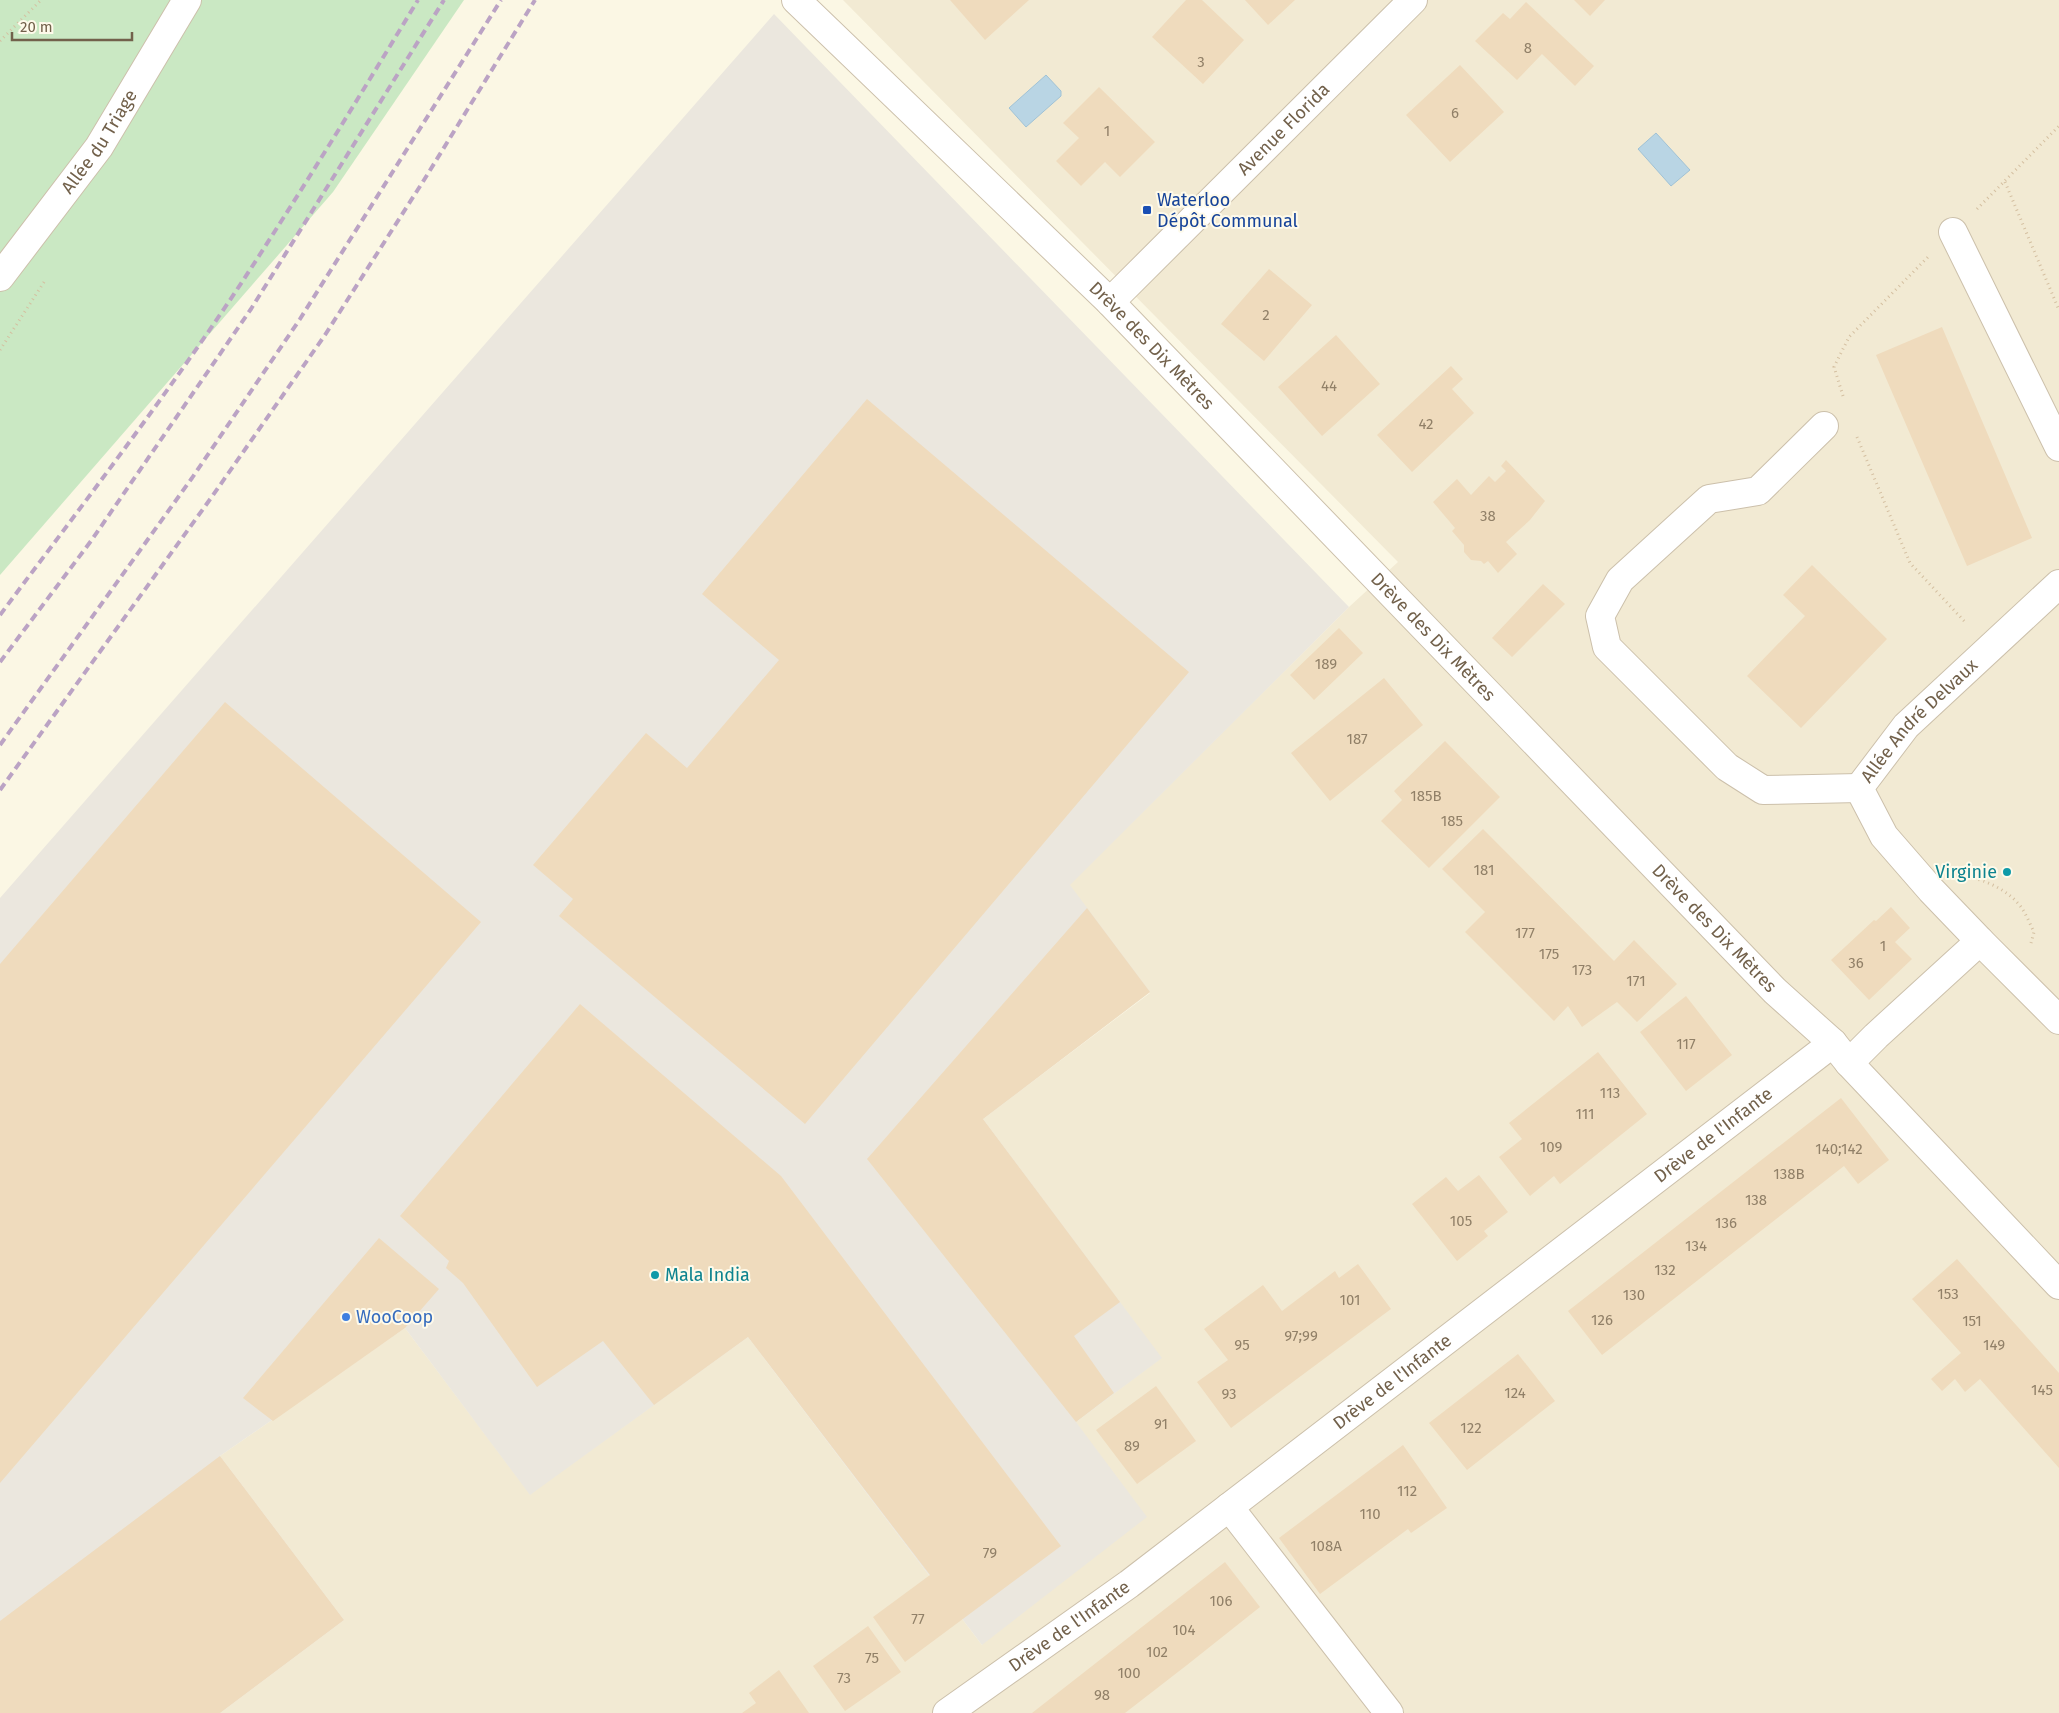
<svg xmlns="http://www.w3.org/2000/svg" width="2059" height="1713" font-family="'Fira Sans',sans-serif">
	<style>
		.residential { fill: #f2ead3 }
		.industrial { fill: #ebe7de }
		.green { fill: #cae8c3 }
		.water { fill: #b9d5e4; stroke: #a0c2d5 }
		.building { fill: #efdbbd }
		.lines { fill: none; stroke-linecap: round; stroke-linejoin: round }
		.minor-casing { stroke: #ccc0ab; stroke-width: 30 }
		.path { stroke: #d4bfa0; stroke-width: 3; stroke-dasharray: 1 4; stroke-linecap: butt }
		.minor { stroke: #fff; stroke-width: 28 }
		.rail { stroke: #bba3c4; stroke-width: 4; stroke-dasharray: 8 5; stroke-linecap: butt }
		.transit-dot { fill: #1a4fb4; stroke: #fefaea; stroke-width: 2 }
		.culture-dot { fill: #0f9aa8; stroke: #fefaea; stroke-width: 2 }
		.shop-dot { fill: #3f7fe0; stroke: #fefaea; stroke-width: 2 }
		.labels { text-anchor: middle; stroke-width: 4; stroke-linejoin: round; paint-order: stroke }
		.number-label { font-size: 15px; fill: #918068 }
		.street-label { font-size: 18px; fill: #72614b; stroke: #fefaea }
		.transit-label { font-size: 18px; fill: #164399; stroke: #fefaea; text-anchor: start }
		.culture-label { font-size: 18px; fill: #0d838f; stroke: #fefaea; text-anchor: end }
		.shop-label { font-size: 18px; fill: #366cbe; stroke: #fefaea; text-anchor: start }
	</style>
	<rect width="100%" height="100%" fill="#fbf7e4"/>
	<path class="residential" d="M843 0H2059V1713H220L344 1620 220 1456 405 1328 530 1494 748 1337 982 1645 1076 1422 1161 1358 983 1119 1150 993 1069 885 1349 607 1398 562Z"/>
	<path class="industrial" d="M774 14 1349 607 1070 885 1150 992 983 1119 1162 1358 1076 1422 1147 1517 982 1645 748 1337 530 1495 405 1328 220 1456 344 1620 220 1713H0V898Z"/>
	<path class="green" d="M0 0H464L333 192 0 575Z"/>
	<path class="water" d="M1046 75 1061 91V96L1026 127 1009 108Z
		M1656 133 1690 170 1671 186 1638 149Z"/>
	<path class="building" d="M950 0H1029L985 40Z
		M1186 0H1202L1244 40 1203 84 1152 37Z
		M1245 0H1295L1268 25Z
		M1574 0H1605L1590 16Z
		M1526 2 1594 66 1575 86 1542 54 1517 80 1475 41 1503 13 1510 19Z
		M1460 65 1504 112 1450 162 1406 115Z
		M1099 87 1155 142 1120 177 1105 162 1081 186 1056 161 1079 138 1063 123Z
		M1269 269 1312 305 1264 361 1221 324Z
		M1942 327 2032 538 1967 566 1876 355Z
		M1336 335 1380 384 1322 436 1278 387Z
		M1451 366 1463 379 1452 389 1474 413 1412 472 1377 435Z
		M867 399 1189 672 805 1124 559 916 573 899 533 865 646 733 687 768 779 660 702 594Z
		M1506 460 1545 501 1530 520 1506 542 1517 554 1498 573 1488 561 1484 564 1481 561 1471 560 1464 552V545L1452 531 1455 528 1433 502 1457 479 1471 495 1489 476 1495 482 1506 471 1501 466Z
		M1812 565 1887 639 1801 728 1747 676 1805 616 1783 595Z
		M1543 584 1565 604 1512 657 1492 638Z
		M1339 628 1363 653 1314 700 1290 675Z
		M1384 678 1423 725 1330 801 1291 753Z
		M225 702 481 922 0 1483V964Z
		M1445 741 1500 797 1429 868 1381 821 1402 800 1394 791Z
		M1483 829 1614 961 1634 940 1677 984 1637 1022 1617 1002 1582 1027 1568 1006 1554 1021 1465 932 1485 912 1442 869Z
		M1891 907 1910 928 1895 942 1912 959 1869 1000 1831 960 1874 920 1876 921Z
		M1087 908 1150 992 983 1119 1120 1302 1074 1336 1114 1393 1076 1422 867 1159Z
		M1686 996 1732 1055 1686 1091 1640 1032Z
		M580 1004 781 1176 1061 1546 905 1662 873 1617 930 1575 748 1337 654 1405 603 1341 537 1387 463 1283 446 1268 449 1261 400 1216Z
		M1598 1052 1647 1114 1560 1184 1554 1176 1530 1196 1499 1157 1522 1139 1509 1123Z
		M1841 1098 1889 1160 1858 1184 1844 1166 1602 1355 1568 1311Z
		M1479 1175 1508 1212 1484 1231 1488 1236 1457 1261 1412 1204 1446 1177 1458 1191Z
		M379 1238 439 1289 405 1328 273 1421 243 1398Z
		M1957 1259 2059 1373V1468L1980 1379 1965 1392 1955 1379 1942 1391 1931 1379 1961 1353 1912 1299Z
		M1358 1264 1391 1309 1231 1428 1197 1382 1228 1360 1204 1329 1263 1285 1282 1311 1335 1271 1339 1278Z
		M1518 1354 1555 1401 1467 1470 1429 1423Z
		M1156 1386 1196 1441 1137 1484 1096 1430Z
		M1403 1445 1447 1508 1411 1533 1408 1529 1320 1594 1279 1538Z
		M220 1456 344 1620 220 1713H0V1621Z
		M1225 1562 1260 1607 1187 1665 1125 1713H1032Z
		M868 1626 901 1672 845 1711 813 1666Z
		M779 1670 809 1713H742L756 1703 749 1693Z"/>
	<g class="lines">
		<defs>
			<g id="minor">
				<path id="s1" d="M796 0 1110 302 1775 991 1833 1043 1849 1063 2059 1285"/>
				<path d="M1953 232 2059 447"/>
				<path id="s2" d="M0 277 99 147 187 0"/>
				<path id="s3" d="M1110 302 1413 0"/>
				<path d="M1824 426 1758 491 1709 499 1620 580 1600 616 1607 647 1727 767 1763 790 1859 788"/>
				<path d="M1980 941 2059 1020"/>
				<path id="s4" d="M1849 1063 1876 1036 1980 941 1931 890 1884 836 1859 788 1906 726 2059 584"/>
				<path d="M1229 1507 1389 1713"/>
				<path id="s5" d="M947 1713 1129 1584 1833 1043"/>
			</g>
		</defs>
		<use href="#minor" class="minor-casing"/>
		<path class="path" d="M0 41 41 0
			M2005 182 2059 310
			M1977 209 2059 126
			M0 350 46 279
			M1843 396 1834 367 1849 337 1928 257
			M1857 437 1910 563 1966 623
			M1969 877C1988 881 2009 891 2021 907 2026 914 2030 924 2034 932L2031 943"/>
		<use href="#minor" class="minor"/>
		<path class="rail" d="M0 615C83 504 168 394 244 279 304 187 361 94 418 0
			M0 662 91 541 251 309 444 0
			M0 745 192 478 300 319 501 0
			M0 790 211 498 325 335 424 180 535 0"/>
	</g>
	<rect class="transit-dot" x="1142" y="205" width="10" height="10" rx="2.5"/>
	<g class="culture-dot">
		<circle cx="2007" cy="872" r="5"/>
		<circle cx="655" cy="1275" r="5"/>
	</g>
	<circle class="shop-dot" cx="346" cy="1317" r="5"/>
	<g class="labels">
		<g class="number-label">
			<text x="1528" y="53">8</text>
			<text x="1201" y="67">3</text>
			<text x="1455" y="118">6</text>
			<text x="1107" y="136">1</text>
			<text x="1266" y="320">2</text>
			<text x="1329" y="391">44</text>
			<text x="1426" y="429">42</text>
			<text x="1488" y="521">38</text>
			<text x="1326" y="669">189</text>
			<text x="1357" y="744">187</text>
			<text x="1426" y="801">185B</text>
			<text x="1452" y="826">185</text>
			<text x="1484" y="875">181</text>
			<text x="1525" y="938">177</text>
			<text x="1883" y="951">1</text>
			<text x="1549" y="959">175</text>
			<text x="1856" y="968">36</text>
			<text x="1582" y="975">173</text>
			<text x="1636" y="986">171</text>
			<text x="1686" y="1049">117</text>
			<text x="1610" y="1098">113</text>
			<text x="1585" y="1119">111</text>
			<text x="1551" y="1152">109</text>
			<text x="1839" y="1154">140;142</text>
			<text x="1789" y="1179">138B</text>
			<text x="1756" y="1205">138</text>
			<text x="1461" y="1226">105</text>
			<text x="1726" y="1228">136</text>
			<text x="1696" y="1251">134</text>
			<text x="1665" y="1275">132</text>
			<text x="1948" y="1299">153</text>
			<text x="1634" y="1300">130</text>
			<text x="1350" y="1305">101</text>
			<text x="1602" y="1325">126</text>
			<text x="1972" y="1326">151</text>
			<text x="1301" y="1341">97;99</text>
			<text x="1242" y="1350">95</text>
			<text x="1994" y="1350">149</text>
			<text x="2042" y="1395">145</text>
			<text x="1515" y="1398">124</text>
			<text x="1229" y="1399">93</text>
			<text x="1161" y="1429">91</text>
			<text x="1471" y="1433">122</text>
			<text x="1132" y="1451">89</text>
			<text x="1407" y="1496">112</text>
			<text x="1370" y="1519">110</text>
			<text x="1326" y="1551">108A</text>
			<text x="990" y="1558">79</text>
			<text x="1221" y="1606">106</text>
			<text x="918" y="1624">77</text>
			<text x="1184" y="1635">104</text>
			<text x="1157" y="1657">102</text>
			<text x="872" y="1663">75</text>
			<text x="1129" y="1678">100</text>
			<text x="844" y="1683">73</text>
			<text x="1102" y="1700">98</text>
		</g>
		<g class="street-label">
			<text dy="6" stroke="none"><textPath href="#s3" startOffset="245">Avenue Florida</textPath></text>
			<text dy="6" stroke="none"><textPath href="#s2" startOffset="168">Allée du Triage</textPath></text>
			<text dy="6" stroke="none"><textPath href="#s1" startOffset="496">Drève des Dix Mètres</textPath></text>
			<text dy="6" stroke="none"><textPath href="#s1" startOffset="901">Drève des Dix Mètres</textPath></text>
			<text dy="6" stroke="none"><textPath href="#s4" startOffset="466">Allée André Delvaux</textPath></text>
			<text dy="6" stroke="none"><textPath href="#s1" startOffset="1306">Drève des Dix Mètres</textPath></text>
			<text dy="6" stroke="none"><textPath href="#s5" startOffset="960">Drève de l'Infante</textPath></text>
			<text dy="6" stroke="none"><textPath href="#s5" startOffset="555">Drève de l'Infante</textPath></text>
			<text dy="6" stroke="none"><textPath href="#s5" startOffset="150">Drève de l'Infante</textPath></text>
		</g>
		<g class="transit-label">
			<text x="1157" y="206">Waterloo<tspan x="1157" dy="21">Dépôt Communal</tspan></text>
		</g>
		<g class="culture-label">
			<text x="1997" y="878">Virginie</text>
			<text x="665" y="1281" text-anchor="start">Mala India</text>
		</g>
		<g class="shop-label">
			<text x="356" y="1323">WooCoop</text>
		</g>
	</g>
	<path d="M12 32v8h120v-8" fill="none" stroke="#72614b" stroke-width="2.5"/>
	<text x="20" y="32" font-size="15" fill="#72614b" stroke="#fefaea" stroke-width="4" paint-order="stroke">20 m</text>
</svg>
